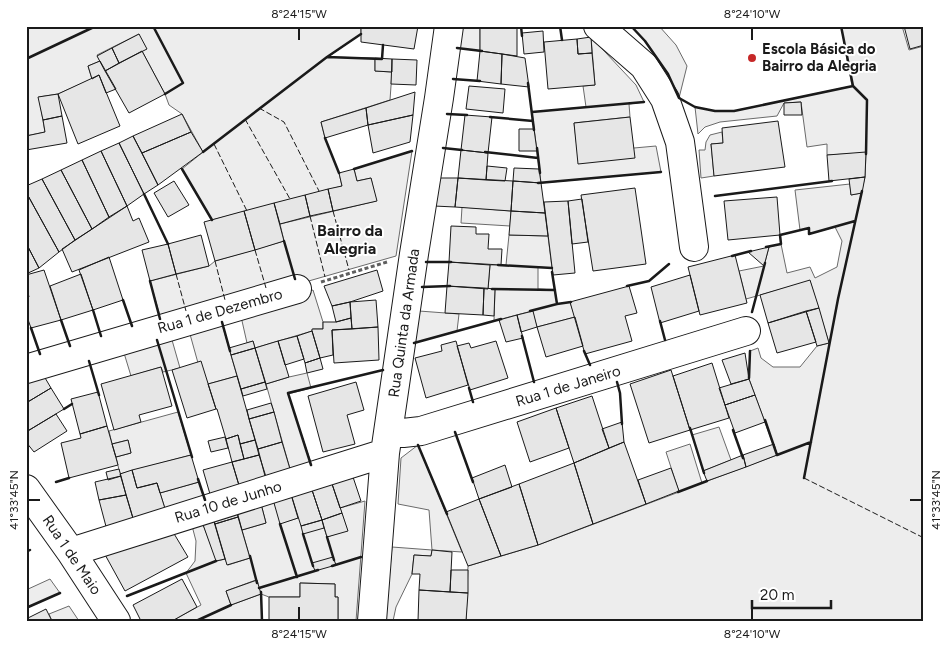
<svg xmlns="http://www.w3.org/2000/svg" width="950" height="647" font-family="Figtree,sans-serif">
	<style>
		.built { fill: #ededed; stroke: #6a6a6a; fill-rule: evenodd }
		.building { fill: #e6e6e6; stroke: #1a1a1a }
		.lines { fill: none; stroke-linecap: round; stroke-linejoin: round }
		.minor-casing { stroke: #1a1a1a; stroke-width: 30 }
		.path { stroke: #5f5f5f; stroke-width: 3; stroke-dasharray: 4 2.5; stroke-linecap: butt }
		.minor { stroke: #fff; stroke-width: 28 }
		.fence { stroke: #1a1a1a; stroke-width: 1; stroke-dasharray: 6 2.5; stroke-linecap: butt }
		.wall { stroke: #1a1a1a; stroke-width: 2.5 }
		.ticks { fill: none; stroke: #1a1a1a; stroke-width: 2 }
		.poi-dot { fill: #c62828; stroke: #fff; stroke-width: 2 }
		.labels { text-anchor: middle; stroke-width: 4; stroke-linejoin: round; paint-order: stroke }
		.poi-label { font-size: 15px; font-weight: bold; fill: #1a1a1a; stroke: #fff; text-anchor: start }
		.street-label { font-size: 15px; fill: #1a1a1a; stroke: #fff }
		.neighbourhood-label { font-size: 16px; font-weight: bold; fill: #1a1a1a; stroke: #fff }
		.neatline { fill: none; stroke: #1a1a1a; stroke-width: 2 }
		.ticks-label { font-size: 12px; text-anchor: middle; fill: #1a1a1a }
	</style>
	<rect width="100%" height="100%" fill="#fff"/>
	<path class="built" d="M26 26H361V34L328 57 375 58V71L392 72 390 100 321 122 325 138 339 173 342 186 212 220 182 169 203 152 182 114 169 105 165 94 142 51 139 34 97 55 100 61 88 66 92 79 58 94 39 97 45 132 26 136Z
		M460 26H480V51L457 48Z
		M631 26H659L676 45 687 66 679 98 668 74 645 41Z
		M841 26H902L909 50 924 46V621H466L468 566 538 545 679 492 666 452 690 444 702 483 777 455 749 379 750 351 758 348 761 358 773 367H800L817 346 829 343 810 281 746 299 739 271 764 266 769 247 781 244 787 273 810 267 815 278 837 267 842 241 835 227 809 234V228L800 230 795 190 850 184 851 195 861 193 865 177 866 153 827 155V144L807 147 801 102 784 103 777 116 720 122 705 127 698 134 695 107 715 111H734L852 86Z
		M591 37 636 85 644 102 629 104 630 117 574 123 579 163 634 148 656 146 661 172 541 183 532 112 586 107 583 86 595 85Z
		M722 132 723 143 711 144 714 176 701 178 699 150H705L706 142 710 135Z
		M412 151 396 256 162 323 150 281 209 266 215 261 284 241 280 224 376 201 371 178 357 181 354 169Z
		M462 207 511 211 510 226 461 223Z
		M509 235 548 236 552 268 538 267V289L555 290 557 304 570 302 575 317 537 327 532 311 494 321 495 289H488L490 265H506Z
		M313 290 323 322V329H313L312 331 255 348 253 341 247 343 240 312Z
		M419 311 459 314 457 331 414 343Z
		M220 317 237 376 208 384 198 363 188 327Z
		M170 333 180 368 163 372 161 367 131 376 124 353Z
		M307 373 311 388 288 394 313 469 292 476 266 384 289 377Z
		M178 412 191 455 120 474 116 457 131 453 128 440 112 444 109 431Z
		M719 427 731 460 703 471 692 435Z
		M418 445 462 552 432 550 431 556 414 555 412 574 396 607 393 621H385L392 547 432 550 429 510 398 504 401 458Z
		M199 482 206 503 167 515 160 493Z
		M272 496 281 523 298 518 324 528 327 537 347 530 340 508 365 501 356 621H338V597H335V584L300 583V597H269L261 594 262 621H172L201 605 186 573 195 561 196 541 191 522 201 519 217 561 225 559 228 565 250 558 242 530 266 523 260 500ZM256 580 261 594 231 605 226 591Z
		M50 579 60 593 26 608V590Z
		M69 606 79 621H52L49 614Z"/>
	<path class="building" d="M361 26H418L414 49 361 42Z
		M480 26H517V56L480 51Z
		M904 26H924V45L910 49Z
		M543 31 544 52 524 54 522 33Z
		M139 34 147 49 119 63 112 48Z
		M591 37 592 53 578 54 577 39Z
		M577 39 578 54 592 53 595 85 548 89 544 42Z
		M112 48 119 63 105 71 97 56Z
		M142 51 165 94 129 113 105 71Z
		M480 51 502 54 501 84 477 81Z
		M502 54 525 58 529 87 501 84Z
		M375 58 392 59V72L375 71Z
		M392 59 417 60 416 85 391 84Z
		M100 61 116 89 106 93 99 75 92 79 88 66Z
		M99 75 120 126 78 144 58 94Z
		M469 86 505 89 503 113 466 109Z
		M415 92 413 115 368 125 366 108Z
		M58 94 62 116 43 120 38 97Z
		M801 102 802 115H784V103Z
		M366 108 368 125 325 138 321 122Z
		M182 114 191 132 142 153 133 136Z
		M413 115 410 142 373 153 368 125Z
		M465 115 492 117 488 153 461 150Z
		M62 116 67 143 26 150V136L45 132 43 120Z
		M630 117 635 158 578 164 574 123Z
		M778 121 785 167 714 176 711 144 723 143 722 128Z
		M519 129H534L537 151H519Z
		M191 132 203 152 158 185 142 153Z
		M133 136 158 185 144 194 119 143Z
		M119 143 144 194 127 206 101 151Z
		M461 150 488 153 486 180 458 178Z
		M101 151 127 206 109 217 82 160Z
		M866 152 865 177 829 181 827 155Z
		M82 160 109 217 92 229 61 170Z
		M487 166 507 168 505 181 486 180Z
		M514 168 539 169 541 183 513 181Z
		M354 169 357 181 371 178 377 201 333 211 328 189 342 186 339 173Z
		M61 170 92 229 75 240 42 179Z
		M865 177 862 193 851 195 849 179Z
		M438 178H458L455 207 434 206Z
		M458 178 513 181 511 211 455 207Z
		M42 179 75 240 59 252 26 192V186Z
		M174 181 189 205 168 217 154 193Z
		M513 181 541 183 545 213 511 211Z
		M635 188 646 264 593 271 581 195Z
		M328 189 333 211 310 216 305 195Z
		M26 192 59 252 39 268 26 243Z
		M305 195 310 216 280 224 274 203Z
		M777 197 780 235 728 240 724 201Z
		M582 199 588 242 572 244 568 201Z
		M568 201 575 273 553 275 544 202Z
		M274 203 284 241 255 250 244 211Z
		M127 206 133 221 139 218 149 242 72 272 62 249Z
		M244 211 255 250 215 261 204 222Z
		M511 211 545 213 548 236 509 235Z
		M451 226 476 227V234H489L488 249H502L501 265 449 262Z
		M201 235 209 266 176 274 168 244Z
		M26 243 39 268 26 274Z
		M168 244 176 274 150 281 142 250Z
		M769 247 764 266 748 252Z
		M735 255 747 303 700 315 688 267Z
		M109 257 123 300 93 310 79 270Z
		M449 262 490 265 488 289 447 286Z
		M44 270 61 320 31 328 26 314V297H29L26 285V275Z
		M377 270 383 291 350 302 332 306 324 286Z
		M81 274 93 310 61 320 50 286Z
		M690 275 699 311 660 323 651 287Z
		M810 280 819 308 768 323 760 295Z
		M447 286 484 288 483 315 445 313Z
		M629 286 637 313 625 316 632 341 585 354 570 302Z
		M484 288 495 289 494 316 483 315Z
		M376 300 378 327 352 329 350 302Z
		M350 302 351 318 336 322 332 306Z
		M819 308 829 343 817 346 806 311Z
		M533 311 537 327 521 332 517 315Z
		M806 311 816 342 777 353 768 323Z
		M517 315 523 338 506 342 499 320Z
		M575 317 583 346 546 357 537 327Z
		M351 318 352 329 332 330 333 355 320 358 312 331V329H323V322H336Z
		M378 327 379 360 334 363 332 330Z
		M312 331 320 358 305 363 297 336Z
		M297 336 304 359 285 365 278 341Z
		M253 341 255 348 231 355 229 348Z
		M278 341 289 377 266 384 255 348Z
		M456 341 468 385 426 398 415 358 442 351 441 345Z
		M496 341 508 378 470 390 457 346 469 343 471 348Z
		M255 348 265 382 241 389 231 355Z
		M745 353 749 379 731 384 722 360Z
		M320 358 323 369 307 373 305 363Z
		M201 361 216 409 187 418 172 370Z
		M712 363 729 418 690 430 673 376Z
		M161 367 172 406 139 415 141 422 114 430 101 384Z
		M671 370 690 430 649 443 630 384Z
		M41 371 51 388 26 403V376Z
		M237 376 255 440 240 444 238 435 226 439 217 409H216L208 384Z
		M749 379 755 395 725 405 719 388Z
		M265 382 267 389 243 396 241 389Z
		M356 382 364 410 347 415 355 444 323 452 308 396Z
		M51 388 64 409 26 432V403Z
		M98 392 107 426 80 434 71 399Z
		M755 395 765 422 735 433 725 405Z
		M592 396 609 448 574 463 556 408Z
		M271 403 274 412 249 419 247 410Z
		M556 408 569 448 530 462 517 422Z
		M274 412 282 442 258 449 249 419Z
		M56 414 67 431 34 452 26 442V432Z
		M622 422 624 442 609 448 602 429Z
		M107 426 118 465 69 478 61 443 81 438 80 434Z
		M238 435 244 459 232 462 226 439Z
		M225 437 228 448 211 452 208 441Z
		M128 440 131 453 116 457 112 444Z
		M255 440 259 455 244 459 240 444Z
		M282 442 290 469 265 476 258 449Z
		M624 442 646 504 593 524 574 463Z
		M774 444 777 455 746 467 743 455Z
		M191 455 199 482 160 493 157 483 137 488 132 470Z
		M259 455 268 483 241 492 232 462Z
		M743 455 746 467 707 481 703 471Z
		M232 462 241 492 212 501 203 470Z
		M574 463 593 524 538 545 519 484Z
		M505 465 512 487 479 499 472 478Z
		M671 468 679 491 646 504 638 480Z
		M119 469 121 476 108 480 106 472Z
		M132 470 137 488 157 483 167 515 135 525 120 474Z
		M351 471 361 501 340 508 330 478Z
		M121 476 126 495 99 500 95 482Z
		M330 478 342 513 322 520 310 484Z
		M310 484 322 520 301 526 290 491Z
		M519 484 538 545 501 556 479 499Z
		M290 491 298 518 280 524 272 496Z
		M126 495 135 525 108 534 99 500Z
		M479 499 501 556 468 566 446 512Z
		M260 500 266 523 242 530 236 508Z
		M236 508 238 517 215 524 212 515Z
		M342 513 348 531 327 537 322 520Z
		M212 515 225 559 216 561 201 519Z
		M238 517 250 558 227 565 215 524Z
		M322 520 324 528 303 534 301 526Z
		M173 532 188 557 125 591 103 551Z
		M432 550 452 552 450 592 419 590 420 574H412L414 555 431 556Z
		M333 557 336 565 315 571 312 563Z
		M451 570H468V593L450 592Z
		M182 579 197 607 172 621H141L133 605Z
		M257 580 261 594 231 605 226 591Z
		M300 583 335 584V597H338V621H269V597H300Z
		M419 590 468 593 466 621H418Z
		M46 609 52 621H26V619Z"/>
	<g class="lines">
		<defs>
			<path id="minor" d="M598 26 644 66 665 99 680 142 694 247
				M26 369 297 289
				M388 432 403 433 421 431 746 331
				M26 489 71 552 116 621
				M71 552 385 453
				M372 621 385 453 414 254 439 98 449 26"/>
		</defs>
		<use href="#minor" class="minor-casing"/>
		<path class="path" d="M321 282 387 262"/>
		<use href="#minor" class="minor"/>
		<path class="fence" d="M259 108 284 122 319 191
			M245 119 290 199
			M214 144 247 211
			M333 211 349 270
			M310 216 325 277
			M255 250 266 288
			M215 261 225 300
			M176 274 186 311
			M804 478 924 538"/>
		<path class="wall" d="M153 26 183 83 165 94
			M521 26 522 36
			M560 26 562 40
			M631 26 645 41 668 74 679 98 695 107 715 111H734L853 86
			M841 26 853 86 867 100 866 154
			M361 34 327 57 382 59 383 45
			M457 48 482 51
			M26 59 96 26
			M453 79 480 81
			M528 83 534 130
			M532 112 644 102
			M447 114 467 115
			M490 117 533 121
			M325 138 339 173
			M443 148 462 150
			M537 148 540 173
			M203 152 327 57
			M485 152 538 158
			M26 161 27 165
			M182 169 212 220
			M354 169 412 151
			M538 183 661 172
			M144 194 168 244
			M715 196 832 181
			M284 241 295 279
			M766 247 781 244 780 235 809 228V234L855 221
			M732 256 751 251
			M426 262H451
			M498 265 552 268
			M150 281 160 319
			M627 286 649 281 669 264
			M422 287 450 286
			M492 289 555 290
			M123 300 132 326
			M557 304 571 302
			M93 310 101 336
			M530 311 557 304 552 272
			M752 312 765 263
			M61 320 70 346
			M660 321 665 340
			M222 322 230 351
			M31 328 40 354
			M522 336 534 382
			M157 340 192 457
			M414 343 501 319
			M584 351 590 365
			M89 361 99 395
			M749 378 750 351
			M617 382 620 393 622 424
			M469 388 473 402
			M64 409 72 404
			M765 420 777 455 811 442
			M690 428 704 473
			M733 430 743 458
			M455 432 473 482
			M418 445 447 514
			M311 465 288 393 383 370
			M804 478 838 299 862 191
			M198 479 205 500
			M56 482 69 478
			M678 492 707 481
			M280 524 297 577
			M303 534 313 566
			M327 537 334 560
			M26 552 30 550
			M250 556 257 583
			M332 566 361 557
			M259 588 318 570
			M261 592 262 621
			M127 596 216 561
			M26 608 60 593
			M196 621 231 605"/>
	</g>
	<path class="ticks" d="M299 28V40M752 28V40M28 500H40M910 500H922M299 607V620M752 607V620"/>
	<circle class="poi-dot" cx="752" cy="58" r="5"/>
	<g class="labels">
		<g class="poi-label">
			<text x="762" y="54">Escola Básica do<tspan x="762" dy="17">Bairro da Alegria</tspan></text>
		</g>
		<g class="street-label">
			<text transform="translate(220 311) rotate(-16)" y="5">Rua 1 de Dezembro</text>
			<text transform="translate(404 323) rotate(-82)" y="5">Rua Quinta da Armada</text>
			<text transform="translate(568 386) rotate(-17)" y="5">Rua 1 de Janeiro</text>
			<text transform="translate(228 502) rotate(-17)" y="5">Rua 10 de Junho</text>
			<text transform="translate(72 555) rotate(56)" y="5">Rua 1 de Maio</text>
		</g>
		<g class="neighbourhood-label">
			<text x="350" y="236">Bairro da<tspan x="350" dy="18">Alegria</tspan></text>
		</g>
	</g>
	<rect width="950" height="647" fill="none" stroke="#ffffff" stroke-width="55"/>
	<path d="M752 600v8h79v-8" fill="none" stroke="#1a1a1a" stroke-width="2.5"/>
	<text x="760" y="600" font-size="15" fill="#1a1a1a" stroke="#ffffff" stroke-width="4" paint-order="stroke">20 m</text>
	<rect x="28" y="28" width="894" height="592" class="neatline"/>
	<g class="ticks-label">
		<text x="299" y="18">8°24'15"W</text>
		<text x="752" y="18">8°24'10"W</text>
		<text transform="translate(14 500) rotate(-90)" y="4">41°33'45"N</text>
		<text transform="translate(936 500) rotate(-90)" y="4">41°33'45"N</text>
		<text x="299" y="638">8°24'15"W</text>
		<text x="752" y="638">8°24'10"W</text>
	</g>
</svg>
